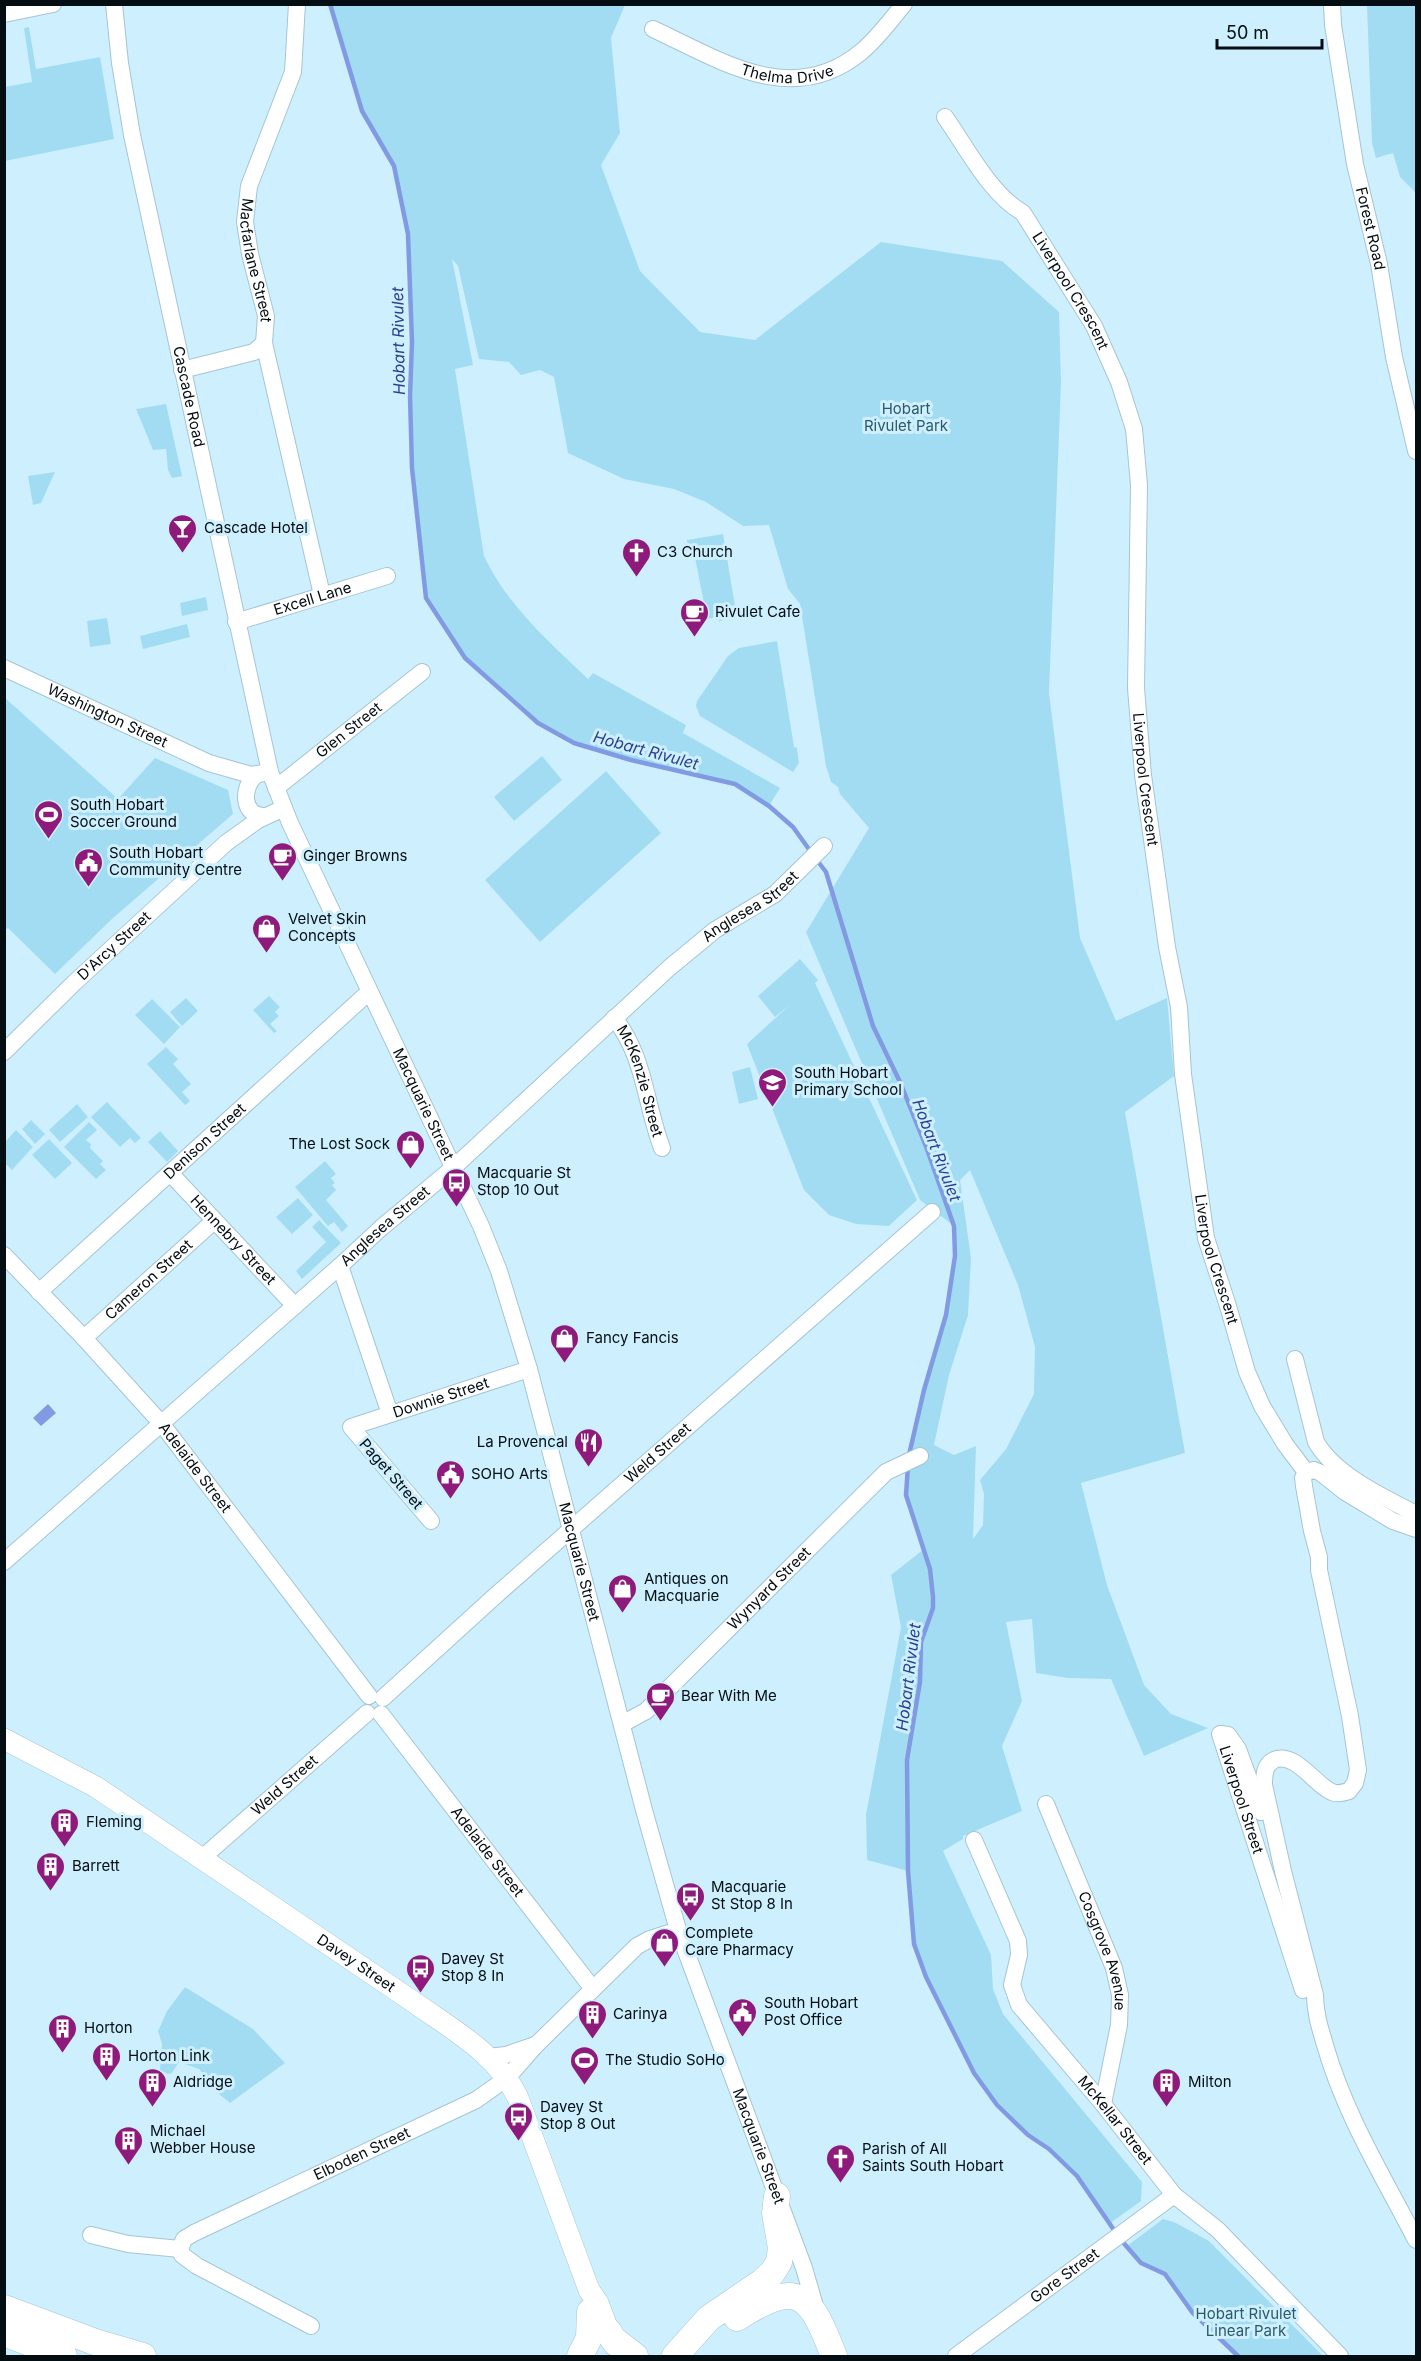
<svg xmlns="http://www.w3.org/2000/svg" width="1421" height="2361" font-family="Inter,sans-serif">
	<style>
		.green { fill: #a2dcf3; fill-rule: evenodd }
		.water { fill: #819ae2 }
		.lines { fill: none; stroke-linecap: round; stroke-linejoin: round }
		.stream { stroke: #819ae2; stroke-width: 4.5 }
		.minor-casing { stroke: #a4c5d3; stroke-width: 18 }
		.major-casing { stroke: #a4c5d3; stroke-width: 22 }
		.highway-casing { stroke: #a4c5d3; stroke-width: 27 }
		.minor { stroke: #fff; stroke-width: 16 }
		.major { stroke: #fff; stroke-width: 21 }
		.highway { stroke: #fff; stroke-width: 26 }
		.labels { text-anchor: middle; stroke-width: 6; stroke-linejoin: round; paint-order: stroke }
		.street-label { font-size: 15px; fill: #030d12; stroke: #cef0fe }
		.park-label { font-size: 15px; fill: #2c5969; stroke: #cef0fe }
		.poi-label { font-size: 15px; fill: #030d12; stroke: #cef0fe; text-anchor: start }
		.water-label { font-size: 16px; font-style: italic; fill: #2a3f93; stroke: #cef0fe }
	</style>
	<rect width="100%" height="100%" fill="#cef0fe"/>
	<path class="green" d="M330 5H625L611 38 620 133 601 165 640 271 700 332 755 340 881 242 1002 261 1059 312 1061 382 1049 693 1080 938 1116 1021 1167 998 1174 1076 1125 1112 1185 1453 1081 1483 1107 1585 1144 1685 1171 1714 1208 1728 1144 1756 1111 1679 1068 1678 1036 1673 1032 1619 1006 1622 1022 1701 1002 1746 1022 1811 963 1836V1839L943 1851 991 1955 993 1989 1003 2014 1142 2182 1141 2201 1109 2224 1077 2176 1049 2149 1028 2135 997 2105 974 2073 927 1977 914 1944 908 1871 867 1860 866 1815 901 1627 891 1575 924 1549C918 1531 908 1512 906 1492 904 1472 911 1452 914 1433 929 1361 957 1302 954 1226L920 1200 806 932 869 828 840 794 838 787 831 782 826 766 800 604 788 589 769 525 743 526 706 502 674 489 624 479 568 453 554 377 540 370 521 375 509 362 479 359 458 266 452 259 473 365 455 369 484 556C507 605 549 642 588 679L593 673 686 725 683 733 780 788 769 806 735 784 631 760 574 743 538 723 465 658 426 598 412 468 410 396 412 342 408 234 394 167 362 111ZM970 1170 1018 1285 1035 1347 1034 1394 1006 1449 980 1480 984 1494 983 1525 973 1539 976 1446 954 1455 934 1445 949 1375 968 1315 971 1258 960 1180Z
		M1367 5H1416V193L1400 177 1393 153 1376 158 1372 143Z
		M29 27 36 69 100 57 114 139 5 161V87L32 82 24 28Z
		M166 404 182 476 172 478 168 470 166 449 153 450 136 409Z
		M55 472 41 503 33 505 28 476Z
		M723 534 737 618 719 621 718 617 707 619 693 547H688L687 540Z
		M206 597 208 610 182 616 180 603Z
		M107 618 111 644 90 647 87 621Z
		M187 624 190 637 143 649 140 636Z
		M777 641 794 747 797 748 799 763 793 772 700 716 696 706 697 701 728 656 739 648Z
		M4 697 118 799 155 758 228 790 233 814 112 919 55 974 8 928 5 930Z
		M542 756 562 780 514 821 494 797Z
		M606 771 661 833 540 942 485 880Z
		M800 959 818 980 815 983 917 1200 889 1226 856 1224 829 1215 804 1190 747 1044 791 1004 775 1017 758 996Z
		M269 996 280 1007 275 1012 279 1016 270 1024 277 1031 274 1033 253 1010Z
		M186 998 198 1011 182 1026 170 1012Z
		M152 999 180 1027 164 1044 135 1015Z
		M166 1047 178 1059 173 1064 191 1084 182 1092 190 1101 185 1105 147 1064Z
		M750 1067 758 1099 739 1104 732 1072Z
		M107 1102 141 1138 135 1143 130 1138 120 1147 91 1117Z
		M77 1104 88 1117 60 1142 49 1130Z
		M31 1120 45 1134 35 1144 22 1129Z
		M89 1122 97 1130 86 1140 91 1144 90 1148 103 1161 100 1164 106 1170 96 1179 64 1147Z
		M16 1130 33 1147 12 1170 5 1163V1142Z
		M160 1131 178 1151 167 1162 148 1142Z
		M49 1139 72 1163 55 1179 32 1155Z
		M325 1161 336 1174 331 1178 335 1183 332 1185 336 1190 326 1200 348 1226 342 1232 334 1222 328 1226 295 1187Z
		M298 1198 313 1215 292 1234 276 1217Z
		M319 1220 341 1243 302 1279 296 1271 326 1242 312 1227Z
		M185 1987 253 2029 285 2063 230 2103 219 2094 199 2069 179 2062 172 2073 168 2074 160 2070 162 2044 158 2031 167 2011Z
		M1163 2219 1174 2222 1209 2241 1323 2356H1238L1192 2312 1165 2274 1141 2263 1127 2246Z"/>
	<path class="water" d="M48 1404 56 1413 41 1426 33 1418Z"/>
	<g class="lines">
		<path class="stream" d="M330 4 362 111 394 166 408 234 412 342 410 396 412 468 426 598 465 658 538 723 574 743 631 760 735 784 769 806 793 827 811 852
			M816 859 826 872 873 1026 900 1082 927 1149 954 1226 955 1256 946 1315 924 1390 909 1455
			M908 1466 906 1495 930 1569 933 1597V1608L921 1642 920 1682 907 1760 908 1871 914 1944 926 1977 974 2073 997 2105 1028 2135 1049 2149 1077 2176 1116 2233
			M1121 2240 1141 2263 1165 2274 1192 2312 1238 2356"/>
		<defs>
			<g id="minor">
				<path id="s1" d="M114 4 120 63 132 135 270 772 290 823 481 1226 499 1271 529 1369 644 1810 678 1930 804 2268 817 2313"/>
				<path id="s2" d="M297 4 293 72 249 186 245 222 250 254 266 316 264 343 322 595"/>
				<path id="s3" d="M1332 4 1333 25 1355 164 1379 264 1394 357 1416 451"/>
				<path d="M4 14 53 4"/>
				<path id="s4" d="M653 29C720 60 792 109 861 52 877 39 890 21 904 4"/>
				<path id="s5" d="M945 117C967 148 990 194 1023 213L1094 326 1119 382 1134 429 1139 485 1136 688 1143 775 1167 947 1179 1007 1183 1074 1206 1238 1228 1306 1247 1372 1262 1406 1285 1444 1306 1472"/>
				<path d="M182 370 254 352 264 343"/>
				<path id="s6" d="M236 622 387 576"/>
				<path id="s7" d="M4 668 209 763 251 775 270 772"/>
				<path d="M256 775C241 787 242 817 265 816"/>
				<path id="s8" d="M276 788 422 672"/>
				<path id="s9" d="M614 1018C645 1056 645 1104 662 1148"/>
				<path id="s10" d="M4 1052 74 983 226 843 258 820 284 808"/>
				<path id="s11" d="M170 1173 295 1306"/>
				<path id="s12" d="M4 1255 84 1338 161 1423 369 1696"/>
				<path d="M340 1266 390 1414"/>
				<path id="s13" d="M39 1292 369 992"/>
				<path id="s14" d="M84 1338 214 1221"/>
				<path d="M1295 1359 1316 1442C1335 1475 1383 1497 1416 1514"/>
				<path id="s15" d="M431 1521 351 1427 529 1369"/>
				<path d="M1416 1529 1393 1521 1345 1492 1321 1473 1314 1470 1306 1472 1303 1478 1304 1486 1312 1531 1319 1557V1570L1350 1716 1358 1770 1355 1783 1349 1791C1342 1793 1336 1795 1330 1791 1314 1783 1294 1751 1274 1760 1264 1765 1264 1776 1264 1785L1283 1871 1315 1995C1315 2013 1320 2028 1325 2045 1345 2115 1383 2176 1416 2240"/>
				<path id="s16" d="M4 1562 340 1266 381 1228 453 1168 669 968 715 930 775 894 824 846"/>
				<path id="s17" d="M383 1698 494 1597 932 1212"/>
				<path id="s18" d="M381 1714 593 1989"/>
				<path id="s19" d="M622 1724 646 1711 886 1472 920 1456"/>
				<path id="s20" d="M1220 1734 1303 1990"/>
				<path d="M1221 1734 1228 1735 1238 1749 1261 1812"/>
				<path id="s21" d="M1046 1804 1114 1968 1120 1995 1119 2025 1103 2104"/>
				<path id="s22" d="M974 1840 1018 1941 1019 1955 1012 1985 1019 2005 1103 2104 1174 2195 1218 2230 1340 2356"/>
				<path id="s23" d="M202 1858 367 1713"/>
				<path d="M488 2057 506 2055 535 2045"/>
				<path d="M91 2235 128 2244 180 2249"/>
				<path id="s24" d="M180 2249 184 2239 194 2233 476 2100 507 2078 536 2045 637 1946 650 1939 678 1930"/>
				<path d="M180 2249 182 2255 197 2266 311 2326"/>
				<path id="s25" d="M956 2356 1174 2195"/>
			</g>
			<g id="major">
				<path id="s26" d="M4 1739 96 1787 418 2005C455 2031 498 2055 518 2098L589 2290 598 2303 614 2345"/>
			</g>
			<path id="highway" d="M4 2308 95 2342 143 2356
				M737 2318C800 2277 810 2295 834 2356
				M609 2332 613 2339 635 2356
				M4 2333 64 2356
				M580 2356 589 2338 590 2312
				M675 2356 709 2318 762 2282 772 2273 779 2262 781 2248 775 2213 777 2196"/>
		</defs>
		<use href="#minor" class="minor-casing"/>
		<use href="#major" class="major-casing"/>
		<use href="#highway" class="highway-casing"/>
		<use href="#minor" class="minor"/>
		<use href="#major" class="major"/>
		<use href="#highway" class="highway"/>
	</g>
	<defs>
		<symbol id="bar-pin" viewBox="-11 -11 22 30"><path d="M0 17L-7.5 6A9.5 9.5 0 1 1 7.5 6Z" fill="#8e1b7c" stroke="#cef0fe"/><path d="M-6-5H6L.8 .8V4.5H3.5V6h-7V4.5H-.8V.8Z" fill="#fff"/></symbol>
		<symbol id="church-pin" viewBox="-11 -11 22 30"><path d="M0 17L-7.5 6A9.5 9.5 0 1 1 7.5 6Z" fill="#8e1b7c" stroke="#cef0fe"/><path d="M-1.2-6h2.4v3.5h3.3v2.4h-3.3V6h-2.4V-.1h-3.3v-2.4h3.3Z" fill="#fff"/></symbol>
		<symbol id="cafe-pin" viewBox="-11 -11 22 30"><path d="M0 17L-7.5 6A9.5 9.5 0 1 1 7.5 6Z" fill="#8e1b7c" stroke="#cef0fe"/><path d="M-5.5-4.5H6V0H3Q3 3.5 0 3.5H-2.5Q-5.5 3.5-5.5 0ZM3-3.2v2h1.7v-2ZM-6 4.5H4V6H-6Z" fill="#fff"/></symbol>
		<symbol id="stadium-pin" viewBox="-11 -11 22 30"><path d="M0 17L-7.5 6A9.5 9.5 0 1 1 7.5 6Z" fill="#8e1b7c" stroke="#cef0fe"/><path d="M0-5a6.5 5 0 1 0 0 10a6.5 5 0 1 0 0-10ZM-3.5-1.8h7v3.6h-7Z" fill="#fff"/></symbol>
		<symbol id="civic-pin" viewBox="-11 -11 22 30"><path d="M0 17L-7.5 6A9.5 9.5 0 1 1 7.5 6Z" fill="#8e1b7c" stroke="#cef0fe"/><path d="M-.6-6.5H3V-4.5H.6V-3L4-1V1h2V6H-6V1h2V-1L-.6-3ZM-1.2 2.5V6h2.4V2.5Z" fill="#fff"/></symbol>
		<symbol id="shop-pin" viewBox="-11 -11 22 30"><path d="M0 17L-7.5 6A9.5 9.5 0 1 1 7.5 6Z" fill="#8e1b7c" stroke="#cef0fe"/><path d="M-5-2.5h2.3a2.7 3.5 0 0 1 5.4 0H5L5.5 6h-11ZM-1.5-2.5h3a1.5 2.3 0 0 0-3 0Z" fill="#fff"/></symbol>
		<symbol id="school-pin" viewBox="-11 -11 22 30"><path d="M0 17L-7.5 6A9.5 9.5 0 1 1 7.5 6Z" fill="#8e1b7c" stroke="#cef0fe"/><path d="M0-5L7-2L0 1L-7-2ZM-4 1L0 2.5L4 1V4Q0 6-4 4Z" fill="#fff"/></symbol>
		<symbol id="bus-pin" viewBox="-11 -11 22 30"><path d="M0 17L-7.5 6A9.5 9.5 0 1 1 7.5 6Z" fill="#8e1b7c" stroke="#cef0fe"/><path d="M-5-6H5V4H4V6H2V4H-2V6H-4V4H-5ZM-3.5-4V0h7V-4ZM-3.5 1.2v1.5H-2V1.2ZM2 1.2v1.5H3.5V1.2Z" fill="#fff"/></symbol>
		<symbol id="restaurant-pin" viewBox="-11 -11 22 30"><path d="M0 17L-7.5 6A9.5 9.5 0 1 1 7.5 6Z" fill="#8e1b7c" stroke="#cef0fe"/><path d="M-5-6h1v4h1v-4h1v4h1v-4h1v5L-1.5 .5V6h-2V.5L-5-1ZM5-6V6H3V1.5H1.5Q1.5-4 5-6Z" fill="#fff"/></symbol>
		<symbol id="building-pin" viewBox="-11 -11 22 30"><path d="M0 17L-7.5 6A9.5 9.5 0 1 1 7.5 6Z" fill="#8e1b7c" stroke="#cef0fe"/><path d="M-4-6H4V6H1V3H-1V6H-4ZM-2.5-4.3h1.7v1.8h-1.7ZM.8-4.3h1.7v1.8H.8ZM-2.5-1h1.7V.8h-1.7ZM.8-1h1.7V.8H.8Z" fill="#fff"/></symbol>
	</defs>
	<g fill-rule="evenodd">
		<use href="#bar-pin" x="166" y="512" width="33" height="45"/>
		<use href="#church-pin" x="620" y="536" width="33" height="45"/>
		<use href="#cafe-pin" x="678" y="596" width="33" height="45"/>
		<use href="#stadium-pin" x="32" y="798" width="33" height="45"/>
		<use href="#cafe-pin" x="266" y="840" width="33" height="45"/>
		<use href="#civic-pin" x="72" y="846" width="33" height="45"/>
		<use href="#shop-pin" x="250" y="912" width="33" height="45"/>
		<use href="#school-pin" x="756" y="1066" width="33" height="45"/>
		<use href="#shop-pin" x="394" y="1128" width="33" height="45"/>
		<use href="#bus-pin" x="440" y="1166" width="33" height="45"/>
		<use href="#shop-pin" x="548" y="1322" width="33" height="45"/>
		<use href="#restaurant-pin" x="572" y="1426" width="33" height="45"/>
		<use href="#civic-pin" x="434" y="1458" width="33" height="45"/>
		<use href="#shop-pin" x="606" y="1572" width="33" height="45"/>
		<use href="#cafe-pin" x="644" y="1680" width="33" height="45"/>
		<use href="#building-pin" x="48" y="1806" width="33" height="45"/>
		<use href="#building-pin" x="34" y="1850" width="33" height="45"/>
		<use href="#bus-pin" x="674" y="1880" width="33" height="45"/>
		<use href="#shop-pin" x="648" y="1926" width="33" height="45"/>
		<use href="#bus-pin" x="404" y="1952" width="33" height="45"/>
		<use href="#civic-pin" x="726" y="1996" width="33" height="45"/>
		<use href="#building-pin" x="576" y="1998" width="33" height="45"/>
		<use href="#building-pin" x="46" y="2012" width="33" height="45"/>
		<use href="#building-pin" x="90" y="2040" width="33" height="45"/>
		<use href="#stadium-pin" x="568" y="2044" width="33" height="45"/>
		<use href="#building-pin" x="136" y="2066" width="33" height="45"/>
		<use href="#building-pin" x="1150" y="2066" width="33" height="45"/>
		<use href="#bus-pin" x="502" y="2100" width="33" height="45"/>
		<use href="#building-pin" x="112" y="2124" width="33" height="45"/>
		<use href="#church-pin" x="824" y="2142" width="33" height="45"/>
	</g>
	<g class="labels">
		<g class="street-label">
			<text dy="5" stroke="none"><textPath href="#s4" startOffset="144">Thelma Drive</textPath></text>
			<text dy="5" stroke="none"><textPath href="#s3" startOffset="228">Forest Road</textPath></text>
			<text dy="5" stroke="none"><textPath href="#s2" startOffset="266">Macfarlane Street</textPath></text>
			<text dy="5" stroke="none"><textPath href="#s5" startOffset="216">Liverpool Crescent</textPath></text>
			<text dy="5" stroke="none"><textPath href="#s1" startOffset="400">Cascade Road</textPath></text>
			<text dy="5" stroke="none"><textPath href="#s6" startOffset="80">Excell Lane</textPath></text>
			<text dy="5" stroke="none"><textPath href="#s7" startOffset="114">Washington Street</textPath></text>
			<text dy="5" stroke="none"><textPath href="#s8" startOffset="93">Glen Street</textPath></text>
			<text dy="5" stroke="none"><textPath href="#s5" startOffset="720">Liverpool Crescent</textPath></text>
			<text dy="5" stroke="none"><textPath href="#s16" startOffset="994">Anglesea Street</textPath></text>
			<text dy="5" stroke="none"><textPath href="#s10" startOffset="153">D'Arcy Street</textPath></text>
			<text dy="5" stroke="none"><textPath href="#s9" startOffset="69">McKenzie Street</textPath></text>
			<text dy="5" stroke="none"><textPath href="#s1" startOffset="1150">Macquarie Street</textPath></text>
			<text dy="5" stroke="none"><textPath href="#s13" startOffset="224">Denison Street</textPath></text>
			<text dy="5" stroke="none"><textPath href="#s16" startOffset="508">Anglesea Street</textPath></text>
			<text dy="5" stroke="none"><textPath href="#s11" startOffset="92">Hennebry Street</textPath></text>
			<text dy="5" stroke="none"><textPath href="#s5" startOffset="1206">Liverpool Crescent</textPath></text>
			<text dy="5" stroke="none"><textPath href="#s14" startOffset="87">Cameron Street</textPath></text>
			<text dy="5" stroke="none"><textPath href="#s15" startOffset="218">Downie Street</textPath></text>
			<text dy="5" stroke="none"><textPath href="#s17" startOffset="368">Weld Street</textPath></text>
			<text dy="5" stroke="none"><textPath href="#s12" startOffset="286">Adelaide Street</textPath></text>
			<text transform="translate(391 1474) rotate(49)" y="5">Paget Street</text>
			<text dy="5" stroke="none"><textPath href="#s1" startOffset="1635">Macquarie Street</textPath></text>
			<text dy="5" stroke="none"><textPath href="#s19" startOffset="201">Wynyard Street</textPath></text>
			<text dy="5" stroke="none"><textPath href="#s23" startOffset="110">Weld Street</textPath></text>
			<text dy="5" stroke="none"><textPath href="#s20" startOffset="69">Liverpool Street</textPath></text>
			<text dy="5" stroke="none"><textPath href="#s18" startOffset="174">Adelaide Street</textPath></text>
			<text dy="5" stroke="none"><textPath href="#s21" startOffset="158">Cosgrove Avenue</textPath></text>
			<text dy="5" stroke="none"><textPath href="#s26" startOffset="418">Davey Street</textPath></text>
			<text dy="5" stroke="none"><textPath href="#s22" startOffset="326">McKellar Street</textPath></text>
			<text dy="5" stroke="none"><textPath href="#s1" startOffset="2247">Macquarie Street</textPath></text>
			<text dy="5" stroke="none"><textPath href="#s24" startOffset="208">Elboden Street</textPath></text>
			<text dy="5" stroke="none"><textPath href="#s25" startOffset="135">Gore Street</textPath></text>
		</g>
		<g class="park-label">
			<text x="906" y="414">Hobart<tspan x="906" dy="17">Rivulet Park</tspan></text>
			<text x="1246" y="2319">Hobart Rivulet<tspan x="1246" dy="17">Linear Park</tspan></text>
		</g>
		<g class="poi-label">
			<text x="204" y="533">Cascade Hotel</text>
			<text x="657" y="557">C3 Church</text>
			<text x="715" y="617">Rivulet Cafe</text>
			<text x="70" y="810">South Hobart<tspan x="70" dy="17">Soccer Ground</tspan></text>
			<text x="109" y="858">South Hobart<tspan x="109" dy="17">Community Centre</tspan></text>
			<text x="303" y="861">Ginger Browns</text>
			<text x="288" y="924">Velvet Skin<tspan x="288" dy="17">Concepts</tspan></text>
			<text x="794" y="1078">South Hobart<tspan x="794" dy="17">Primary School</tspan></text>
			<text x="390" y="1149" text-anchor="end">The Lost Sock</text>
			<text x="477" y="1178">Macquarie St<tspan x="477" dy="17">Stop 10 Out</tspan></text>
			<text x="586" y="1343">Fancy Fancis</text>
			<text x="568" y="1447" text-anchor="end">La Provencal</text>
			<text x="471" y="1479">SOHO Arts</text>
			<text x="644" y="1584">Antiques on<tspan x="644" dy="17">Macquarie</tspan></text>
			<text x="681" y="1701">Bear With Me</text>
			<text x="86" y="1827">Fleming</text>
			<text x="72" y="1871">Barrett</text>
			<text x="711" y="1892">Macquarie<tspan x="711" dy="17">St Stop 8 In</tspan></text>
			<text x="685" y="1938">Complete<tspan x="685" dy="17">Care Pharmacy</tspan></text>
			<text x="441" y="1964">Davey St<tspan x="441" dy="17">Stop 8 In</tspan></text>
			<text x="764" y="2008">South Hobart<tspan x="764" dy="17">Post Office</tspan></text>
			<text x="613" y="2019">Carinya</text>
			<text x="84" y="2033">Horton</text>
			<text x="128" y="2061">Horton Link</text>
			<text x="605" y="2065">The Studio SoHo</text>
			<text x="173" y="2087">Aldridge</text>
			<text x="1188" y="2087">Milton</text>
			<text x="540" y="2112">Davey St<tspan x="540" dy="17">Stop 8 Out</tspan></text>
			<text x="150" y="2136">Michael<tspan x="150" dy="17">Webber House</tspan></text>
			<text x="862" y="2154">Parish of All<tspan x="862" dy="17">Saints South Hobart</tspan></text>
		</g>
		<g class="water-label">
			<text transform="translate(398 341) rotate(-91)" y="6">Hobart Rivulet</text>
			<text transform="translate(646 750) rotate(15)" y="6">Hobart Rivulet</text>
			<text transform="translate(937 1150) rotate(69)" y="6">Hobart Rivulet</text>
			<text transform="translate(908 1677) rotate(-83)" y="6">Hobart Rivulet</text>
		</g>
	</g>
	<rect width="1421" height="2361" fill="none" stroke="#030d12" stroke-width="12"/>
	<path d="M1217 39v9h105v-9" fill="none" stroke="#030d12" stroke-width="3"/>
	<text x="1226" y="39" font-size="18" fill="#030d12" stroke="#cef0fe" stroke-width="4.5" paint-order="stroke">50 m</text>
</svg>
